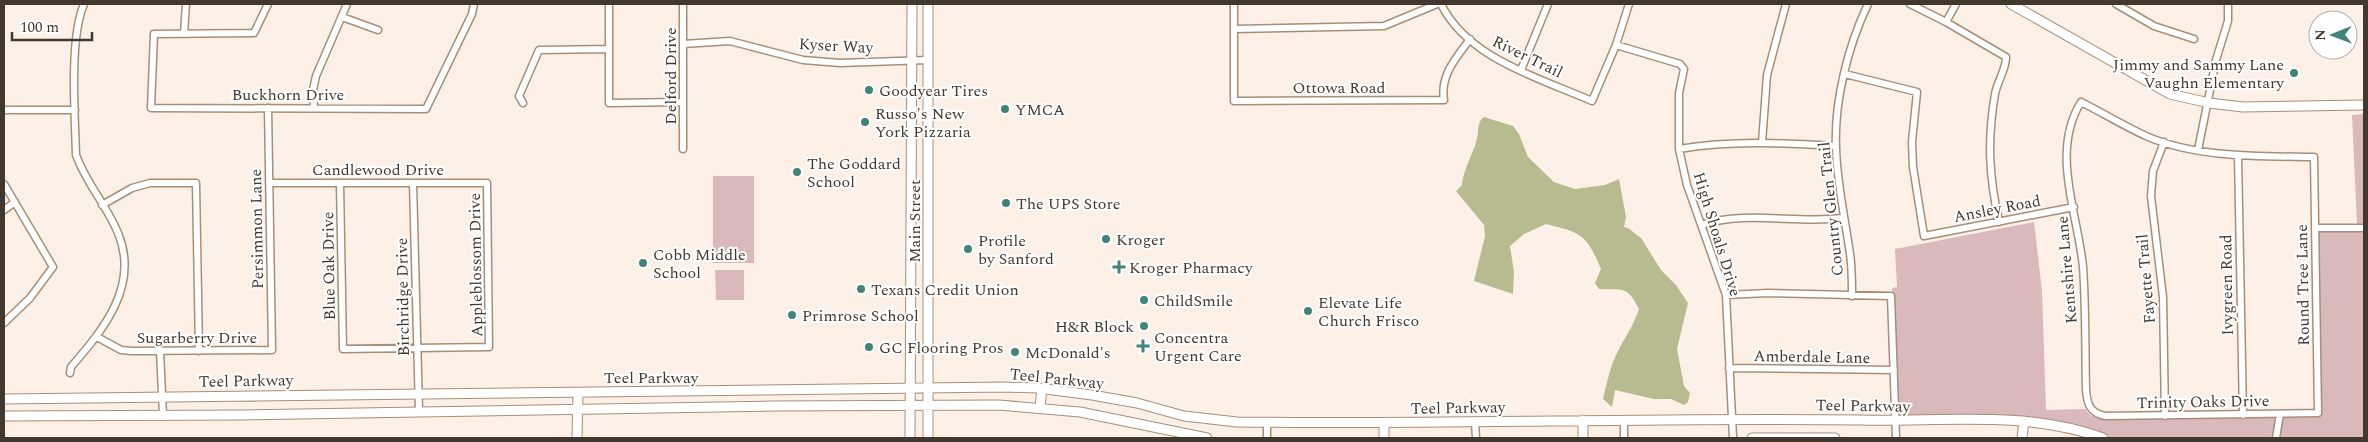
<svg xmlns="http://www.w3.org/2000/svg" width="2368" height="442" font-family="Spectral,serif">
	<style>
		.green { fill: #d9b9ba }
		.water { fill: #b8bb90 }
		.lines { fill: none; stroke-linecap: round; stroke-linejoin: round }
		.street-casing { stroke: #a88e77; stroke-width: 9 }
		.secondary-casing { stroke: #a88e77; stroke-width: 11 }
		.street { stroke: #fff; stroke-width: 6 }
		.secondary { stroke: #fff; stroke-width: 9 }
		.poi-dot { fill: #408478; stroke: #fff; stroke-width: 2 }
		.labels { text-anchor: middle; stroke-width: 4; stroke-linejoin: round; paint-order: stroke }
		.street-label { font-size: 16px; fill: #43382e; stroke: #fff }
		.poi-label { font-size: 16px; fill: #43382e; stroke: #fff; text-anchor: start }
	</style>
	<rect width="100%" height="100%" fill="#fdf1e7"/>
	<path class="green" d="M2364 114V224H2357L2352 115Z
		M713 176H754V263H713Z
		M2034 222 2042 291 2046 410 2085 409 2090 415 2104 420 2321 416 2318 231 2364 230V438H2113L2046 421 1906 415 1899 409 1892 288 1897 287 1895 249Z
		M715 270H744V300H716Z"/>
	<path class="water" d="M1484 117 1513 126 1519 134 1528 157 1554 182 1575 189 1605 185 1619 179 1626 217 1624 227 1628 228 1641 238 1661 270 1676 285 1688 303 1677 349 1684 386 1690 393 1688 402 1684 405 1671 399H1654L1615 390 1612 407 1603 399C1607 383 1610 366 1618 351 1625 337 1634 325 1639 309 1626 284 1624 291 1599 289L1595 283 1601 269C1586 234 1582 233 1546 224L1524 234 1510 246 1514 272 1513 294 1474 281 1485 236 1484 225 1456 191 1462 185C1463 170 1473 154 1477 139 1479 131 1477 121 1484 117Z"/>
	<g class="lines">
		<defs>
			<path id="street" d="M268 4 254 33 154 34 151 108 426 109 472 14 474 4
				M609 4V103L683 102
				M683 4V149
				M1234 4V101L1444 100C1440 75 1456 58 1470 39
				M1441 4C1468 59 1540 78 1592 101L1616 45 1629 4
				M1910 4 1946 22 2006 57C2006 70 1997 82 1995 94 1987 141 1989 176 1999 222
				M2116 4 2154 26 2194 39
				M342 17 378 30
				M1946 22 1956 4
				M1234 29 1384 26 1437 4
				M184 34 186 4
				M683 44 730 41 803 60 840 63 928 60
				M1616 45 1680 64 1684 69 1679 93V149L1687 185 1726 295 1733 438
				M1521 70 1548 4
				M1845 74 1917 92 1912 142 1913 167 1924 236 2074 207
				M2081 102C2103 113 2124 126 2146 136 2196 158 2260 156 2314 157L2318 413 2105 416C2090 413 2087 404 2086 390 2085 349 2086 308 2083 267 2078 214 2050 152 2081 102Z
				M523 103 519 96 539 50 609 49
				M314 108 313 90 316 76 347 4
				M4 110H75
				M2164 142 2153 171 2151 196 2163 297 2165 416
				M1762 143 1767 75 1786 4
				M1679 149C1731 140 1783 143 1836 146
				M2198 150 2216 60 2228 21V4
				M2238 155 2243 415
				M269 183H487L489 347 343 349 340 183
				M413 183 419 411
				M4 184 53 267 30 298 4 323
				M102 205 132 188 150 183H196L199 351
				M4 210 15 202
				M1701 225C1747 210 1796 224 1843 218
				M2315 228H2364
				M1726 295 1768 293 1891 296 1896 438
				M1852 296C1852 282 1852 267 1850 254 1845 218 1837 184 1836 148 1834 101 1848 46 1868 4
				M97 337 121 350 131 351 272 350 268 108
				M160 351 163 416
				M1729 368 1894 370
				M70 373 71 367C103 330 140 286 118 233 107 206 86 183 76 155 75 115 69 39 84 4
				M1624 420V438
				M1475 422 1476 438
				M1267 438V423
				M2276 438 2280 414"/>
			<path id="secondary" d="M928 4V438
				M2011 4 2170 94 2209 103 2243 107 2364 105
				M4 399 1004 387 1038 388 1092 395 1137 403 1184 416 1237 422C1445 425 1653 417 1861 420 1942 422 2026 410 2103 438
				M1040 408 1042 388
				M4 416 242 415 774 406 999 405 1080 412 1207 438
				M577 438 578 393
				M910 438 912 4
				M1384 438V423
				M1583 438V420
				M1752 438H1835
				M2022 438 2024 421"/>
		</defs>
		<use href="#street" class="street-casing"/>
		<use href="#secondary" class="secondary-casing"/>
		<use href="#street" class="street"/>
		<use href="#secondary" class="secondary"/>
	</g>
	<g class="poi-dot">
		<circle cx="2294" cy="73" r="5"/>
		<circle cx="869" cy="90" r="5"/>
		<circle cx="1005" cy="109" r="5"/>
		<circle cx="865" cy="122" r="5"/>
		<circle cx="797" cy="172" r="5"/>
		<circle cx="1006" cy="203" r="5"/>
		<circle cx="1106" cy="239" r="5"/>
		<circle cx="968" cy="249" r="5"/>
		<circle cx="643" cy="263" r="5"/>
		<path d="M1116.5 259.5h5v5h5v5h-5v5h-5v-5h-5v-5h5z"/>
		<circle cx="861" cy="289" r="5"/>
		<circle cx="1144" cy="300" r="5"/>
		<circle cx="1308" cy="311" r="5"/>
		<circle cx="792" cy="315" r="5"/>
		<circle cx="1144" cy="326" r="5"/>
		<path d="M1140.5 338.5h5v5h5v5h-5v5h-5v-5h-5v-5h5z"/>
		<circle cx="869" cy="347" r="5"/>
		<circle cx="1015" cy="352" r="5"/>
	</g>
	<g class="labels">
		<g class="street-label">
			<text transform="translate(836 45) rotate(3)" y="6">Kyser Way</text>
			<text transform="translate(1528 56) rotate(26)" y="6">River Trail</text>
			<text transform="translate(670 76) rotate(-90)" y="6">Delford Drive</text>
			<text x="1339" y="93">Ottowa Road</text>
			<text x="288" y="100">Buckhorn Drive</text>
			<text x="378" y="175">Candlewood Drive</text>
			<text transform="translate(1997 208) rotate(-11)" y="6">Ansley Road</text>
			<text transform="translate(1830 209) rotate(-96)" y="6">Country Glen Trail</text>
			<text transform="translate(914 221) rotate(-90)" y="6">Main Street</text>
			<text transform="translate(256 229) rotate(-91)" y="6">Persimmon Lane</text>
			<text transform="translate(1718 234) rotate(73)" y="6">High Shoals Drive</text>
			<text transform="translate(475 265) rotate(-91)" y="6">Appleblossom Drive</text>
			<text transform="translate(328 266) rotate(-91)" y="6">Blue Oak Drive</text>
			<text transform="translate(2066 270) rotate(-95)" y="6">Kentshire Lane</text>
			<text transform="translate(2145 279) rotate(-95)" y="6">Fayette Trail</text>
			<text transform="translate(2226 285) rotate(-91)" y="6">Ivygreen Road</text>
			<text transform="translate(2302 285) rotate(-91)" y="6">Round Tree Lane</text>
			<text transform="translate(402 297) rotate(-91)" y="6">Birchridge Drive</text>
			<text x="197" y="343">Sugarberry Drive</text>
			<text transform="translate(1812 356) rotate(1)" y="6">Amberdale Lane</text>
			<text x="651" y="383">Teel Parkway</text>
			<text transform="translate(1057 378) rotate(6)" y="6">Teel Parkway</text>
			<text transform="translate(246 380) rotate(-1)" y="6">Teel Parkway</text>
			<text transform="translate(2203 401) rotate(-1)" y="6">Trinity Oaks Drive</text>
			<text transform="translate(1863 405) rotate(1)" y="6">Teel Parkway</text>
			<text transform="translate(1458 407) rotate(-1)" y="6">Teel Parkway</text>
		</g>
		<g class="poi-label">
			<text x="2284" y="70" text-anchor="end">Jimmy and Sammy Lane<tspan x="2284" dy="18">Vaughn Elementary</tspan></text>
			<text x="879" y="96">Goodyear Tires</text>
			<text x="1015" y="115">YMCA</text>
			<text x="875" y="119">Russo's New<tspan x="875" dy="18">York Pizzaria</tspan></text>
			<text x="807" y="169">The Goddard<tspan x="807" dy="18">School</tspan></text>
			<text x="1016" y="209">The UPS Store</text>
			<text x="1116" y="245">Kroger</text>
			<text x="978" y="246">Profile<tspan x="978" dy="18">by Sanford</tspan></text>
			<text x="653" y="260">Cobb Middle<tspan x="653" dy="18">School</tspan></text>
			<text x="1129" y="273">Kroger Pharmacy</text>
			<text x="871" y="295">Texans Credit Union</text>
			<text x="1154" y="306">ChildSmile</text>
			<text x="1318" y="308">Elevate Life<tspan x="1318" dy="18">Church Frisco</tspan></text>
			<text x="802" y="321">Primrose School</text>
			<text x="1134" y="332" text-anchor="end">H&amp;R Block</text>
			<text x="1154" y="343">Concentra<tspan x="1154" dy="18">Urgent Care</tspan></text>
			<text x="879" y="353">GC Flooring Pros</text>
			<text x="1025" y="358">McDonald's</text>
		</g>
	</g>
	<rect width="2368" height="442" fill="none" stroke="#43382e" stroke-width="10"/>
	<g transform="translate(2333 35) rotate(269)"><circle r="24" fill="#ffffff" stroke="#b4afab"/>
	<path d="M0-4L9 19L0 12L-9 19Z" fill="#408478"/>
	<text y="-8" font-size="14" font-weight="bold" text-anchor="middle" fill="#43382e">N</text>
	</g>
	<path d="M12 32v8h80v-8" fill="none" stroke="#43382e" stroke-width="2.5"/>
	<text x="20" y="32" font-size="15" fill="#43382e" stroke="#ffffff" stroke-width="4" paint-order="stroke">100 m</text>
</svg>
